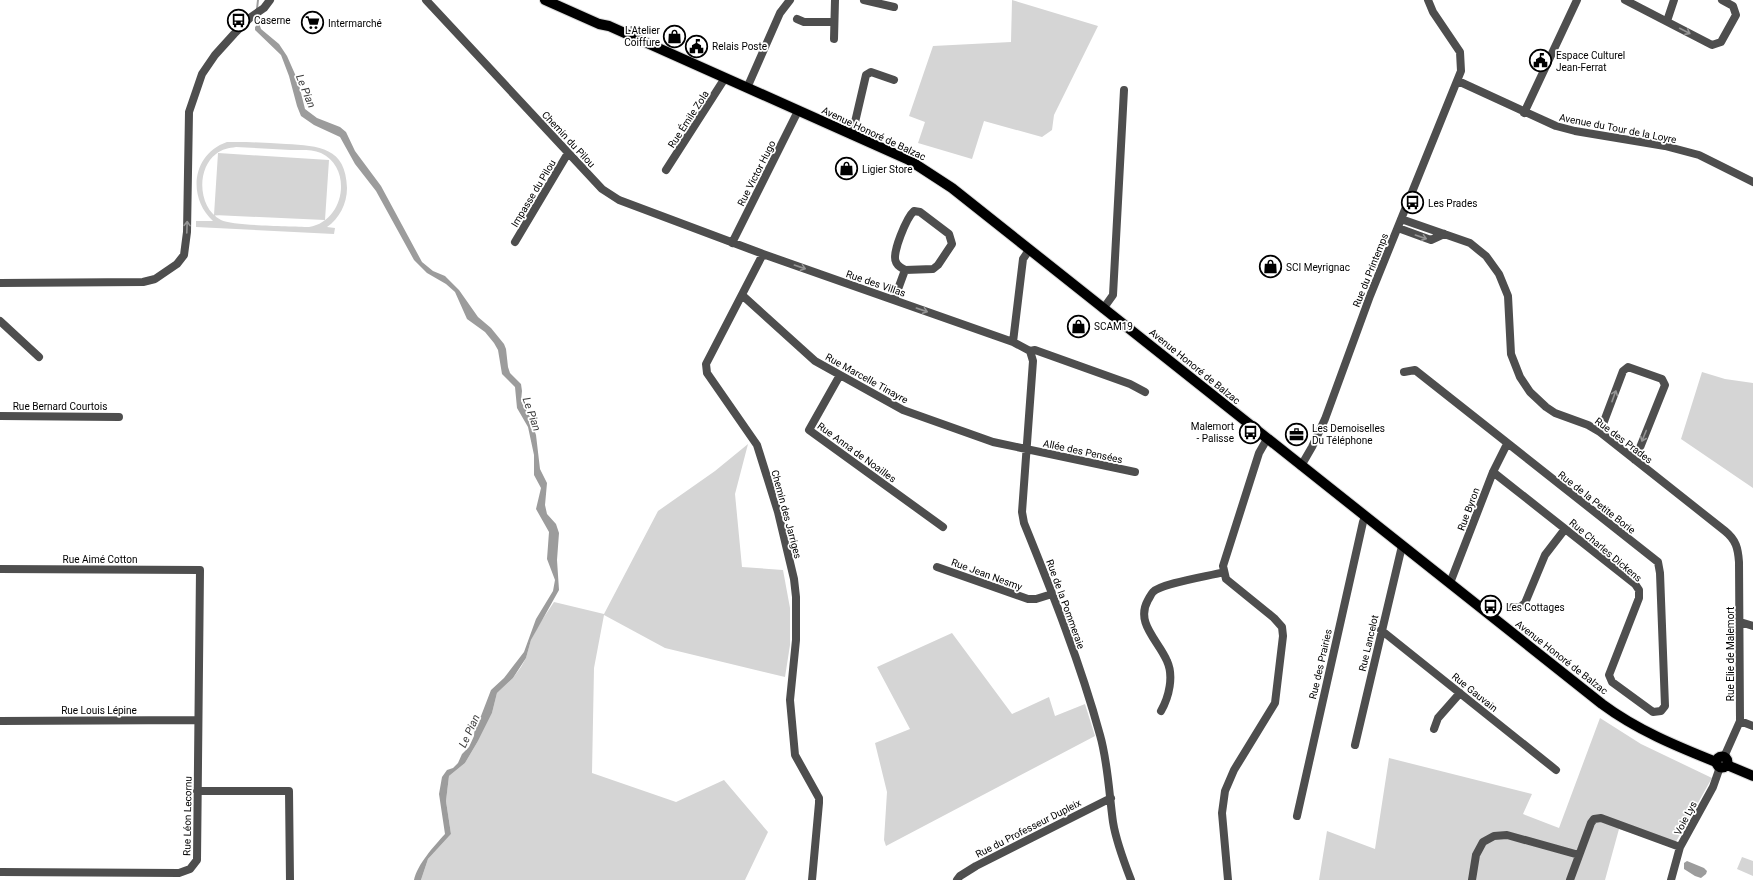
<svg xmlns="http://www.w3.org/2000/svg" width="1753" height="880" font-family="Roboto,sans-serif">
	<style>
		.green { fill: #d5d5d5; fill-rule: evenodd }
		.water { fill: #9c9c9c }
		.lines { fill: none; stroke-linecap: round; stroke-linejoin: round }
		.stream { stroke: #9c9c9c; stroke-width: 2 }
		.primary-casing { stroke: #dbdbdb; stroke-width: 12 }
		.minor { stroke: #4e4e4e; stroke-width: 8 }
		.primary { stroke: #000; stroke-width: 10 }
		.oneway { stroke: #959595 }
		.labels { text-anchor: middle; stroke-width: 3.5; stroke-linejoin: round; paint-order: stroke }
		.poi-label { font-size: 10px; fill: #000; stroke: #fff; text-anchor: start }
		.street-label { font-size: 10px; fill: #000; stroke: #fff }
		.water-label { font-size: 11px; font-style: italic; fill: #3d3d3d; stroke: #fff }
	</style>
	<rect width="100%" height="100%" fill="#fff"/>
	<path class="green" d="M1012 0 1098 26 1054 115 1052 130 1042 137 984 121 972 159 918 143 925 122 909 116 933 46 1011 42Z
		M227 142H237C253 142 270 143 286 144 319 146 346 147 347 188 347 204 339 219 327 227L335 228 334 234 196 227V221H213C187 197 192 154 227 142ZM236 147C254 148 273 149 291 150 301 150 312 149 321 153 353 168 345 221 309 227 291 226 233 226 221 220 198 208 196 169 216 154 222 149 229 148 236 147Z
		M218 153 329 160 325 220 214 215Z
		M1702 372 1725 379 1753 383V488L1681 439Z
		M748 444 735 494 742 567 783 570 790 608V645L785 677 665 648 604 615 594 668 592 773 676 802 724 780 768 832 745 880H421L428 859 451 834 446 801 449 776 465 763 478 741 492 713 497 693 513 678 521 667 526 658 531 640 538 626 554 602 604 614 658 511 715 471Z
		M952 633 1012 714 1049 697 1055 716 1085 704 1095 736 886 846 884 840 887 792 875 743 910 729 877 667Z
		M1600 718 1641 744 1712 778 1673 847 1619 829 1605 880H1319L1327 831 1375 849 1389 758 1532 794 1523 814 1559 828Z
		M1742 857 1753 861V876L1737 869Z"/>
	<path class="water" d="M259 23 261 29 279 44 287 56 298 81 305 109 317 118 340 127 346 132 355 151 381 186 422 262 433 271 445 276 459 290 478 317 491 328 504 344 506 349 508 367 510 373 521 384 522 391 521 401 530 417 536 435 540 469 547 483 545 505 547 514 556 524 559 533 557 560 559 590 531 640 526 658 513 678 497 693 492 713 478 741 465 763 449 776 446 801 451 834 428 859 421 880H414C417 865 434 846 445 834L439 794 442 777 447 770 453 768 458 763 462 754 469 747 474 736 475 724 481 716 491 690 504 678 524 652 536 619 553 591 555 580 547 559 549 532 536 509 541 488 534 475V455L528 427 517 408 515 387 502 374 498 350 494 343 485 332 467 319 455 292 446 284 427 273 414 260 376 191 355 164 340 137 314 125 301 116 297 106 289 76 281 55 255 30V27Z
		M1687 861 1704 868 1707 871 1706 874 1701 878 1695 876 1684 869V863Z"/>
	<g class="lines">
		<path class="stream" d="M257 9 258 0
			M256 16 258 27"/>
		<defs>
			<path id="primary" d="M545 0 599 24 609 26 909 160 952 188 1602 704C1637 730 1676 746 1716 762
				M1716.5 762a5.5 5.5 0 1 1 11 0a5.5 5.5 0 1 1-11 0Z
				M1727 765 1753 776"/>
		</defs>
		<use href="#primary" class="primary-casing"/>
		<path class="minor" d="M426 0 602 189 619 200 763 254 1013 342 1030 351 1033 361 1022 512 1024 523C1052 592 1080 662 1100 735 1108 763 1109 793 1113 822 1116 841 1124 862 1131 880
			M864 0 894 7
			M1625 0 1712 45 1721 42 1736 15 1733 6 1722 0
			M797 19 804 22H834
			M1667 21 1674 0
			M834 39 835 0
			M1458 81 1556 126 1575 131 1665 146 1699 155 1753 182
			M747 88 780 13 790 0
			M1524 113 1577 0
			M852 135 866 75 871 72 894 80
			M666 170 725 78
			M914 211 920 212 949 234 952 244 938 265 933 269 905 270C902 268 897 266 896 262 891 254 907 217 914 211Z
			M1401 219 1470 243 1486 256 1499 274 1508 296 1511 354 1520 377 1530 392 1546 407 1555 413 1588 425 1600 432 1725 531C1736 540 1738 548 1739 562L1740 721 1724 757
			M1398 228 1431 240 1444 234
			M515 242 568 153
			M732 243 798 111
			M763 254 706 364 707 373 757 445 778 512 794 579 796 597V640L790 700 795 755 819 798V803L812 880
			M0 283 143 282 155 279 177 264 184 255 187 232 189 112 202 74 215 55 234 34 251 17 264 8 270 0
			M742 295 815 361 903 410 993 442 1135 472
			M894 300 905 270
			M1103 309 1113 295 1124 90
			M0 321 39 357
			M1013 342 1023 259 1029 250
			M1030 351 1035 350 1130 384 1145 392
			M1404 372 1415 370 1658 562 1660 573 1665 706 1661 711 1653 712 1612 682 1609 675 1639 598V590L1635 584 1493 472
			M840 375 809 430 943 527
			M0 416 119 417
			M1600 432 1623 371 1628 367 1662 379 1665 385 1635 460
			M1301 466 1312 447 1325 419 1370 296 1461 71 1460 52 1433 12 1428 0
			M937 567 1028 599H1036L1052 594
			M0 569 200 570 197 860 190 869 179 873 0 872
			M1450 583 1493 472 1507 444
			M1513 607 1519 608 1525 603 1545 555 1565 529
			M1740 622 1753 626
			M1381 630 1556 770
			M1161 711C1169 697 1174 676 1167 661 1158 640 1135 623 1148 600 1150 597 1151 594 1153 592 1162 583 1210 576 1224 572
			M0 721 198 720
			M1740 721 1753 726
			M1434 729 1438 718 1460 693
			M1355 745 1402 546
			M197 791H289L290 880
			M1297 816 1363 522 1365 517
			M957 880 960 876 976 866 1111 798
			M1228 880 1222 813 1225 791 1234 770 1275 703 1283 636 1282 627 1274 618 1226 579 1223 566 1259 453 1267 439
			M1472 880 1476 855 1483 842 1494 836 1507 835 1579 855
			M1570 880 1591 823 1594 819 1601 818 1680 847
			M1671 880 1680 847 1713 787 1720 767"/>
		<use href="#primary" class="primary"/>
	</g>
	<defs><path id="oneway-shaft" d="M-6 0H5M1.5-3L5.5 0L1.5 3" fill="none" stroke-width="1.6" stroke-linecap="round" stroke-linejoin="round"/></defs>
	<g class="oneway">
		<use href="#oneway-shaft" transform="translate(1685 31) rotate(27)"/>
		<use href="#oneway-shaft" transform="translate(187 227) rotate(-88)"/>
		<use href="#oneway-shaft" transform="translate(1421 237) rotate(19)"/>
		<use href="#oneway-shaft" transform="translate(800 267) rotate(19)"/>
		<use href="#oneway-shaft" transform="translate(922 310) rotate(19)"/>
		<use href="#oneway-shaft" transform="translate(1614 396) rotate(-70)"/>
		<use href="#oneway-shaft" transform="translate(1644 436) rotate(112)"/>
	</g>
	<defs>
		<symbol id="bus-ring" viewBox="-11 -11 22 22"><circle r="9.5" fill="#fff" stroke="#000" stroke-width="1.5"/><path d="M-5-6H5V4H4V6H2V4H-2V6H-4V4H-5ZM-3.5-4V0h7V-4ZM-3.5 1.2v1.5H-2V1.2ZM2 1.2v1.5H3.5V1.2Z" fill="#000"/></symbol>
		<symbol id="supermarket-ring" viewBox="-11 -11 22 22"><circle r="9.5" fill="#fff" stroke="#000" stroke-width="1.5"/><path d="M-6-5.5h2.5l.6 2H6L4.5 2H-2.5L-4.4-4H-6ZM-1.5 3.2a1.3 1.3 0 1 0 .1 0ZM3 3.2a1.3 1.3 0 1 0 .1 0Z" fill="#000"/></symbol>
		<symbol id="shop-ring" viewBox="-11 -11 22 22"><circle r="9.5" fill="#fff" stroke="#000" stroke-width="1.5"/><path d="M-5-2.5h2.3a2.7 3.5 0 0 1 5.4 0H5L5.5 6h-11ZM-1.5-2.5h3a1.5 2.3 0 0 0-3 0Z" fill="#000"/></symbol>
		<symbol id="civic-ring" viewBox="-11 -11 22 22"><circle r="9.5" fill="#fff" stroke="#000" stroke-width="1.5"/><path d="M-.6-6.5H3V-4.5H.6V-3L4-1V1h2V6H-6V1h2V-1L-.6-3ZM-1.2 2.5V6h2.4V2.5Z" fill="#000"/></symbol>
		<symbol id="office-ring" viewBox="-11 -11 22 22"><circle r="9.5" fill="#fff" stroke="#000" stroke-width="1.5"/><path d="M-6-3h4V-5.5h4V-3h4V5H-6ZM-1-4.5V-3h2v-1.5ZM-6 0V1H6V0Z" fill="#000"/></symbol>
	</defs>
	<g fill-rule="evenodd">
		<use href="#bus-ring" x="226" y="8" width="25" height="25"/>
		<use href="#supermarket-ring" x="300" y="10" width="25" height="25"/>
		<use href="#shop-ring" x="662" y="24" width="25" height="25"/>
		<use href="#civic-ring" x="684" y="34" width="25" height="25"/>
		<use href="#civic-ring" x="1528" y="48" width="25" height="25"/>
		<use href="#shop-ring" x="834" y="156" width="25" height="25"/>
		<use href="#bus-ring" x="1400" y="190" width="25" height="25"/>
		<use href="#shop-ring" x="1258" y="254" width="25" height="25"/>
		<use href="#shop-ring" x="1066" y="314" width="25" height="25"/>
		<use href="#bus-ring" x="1238" y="420" width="25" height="25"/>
		<use href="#office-ring" x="1284" y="422" width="25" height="25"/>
		<use href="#bus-ring" x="1478" y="594" width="25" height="25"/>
	</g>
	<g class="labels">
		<g class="poi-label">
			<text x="254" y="24">Caserne</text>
			<text x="328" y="27">Intermarché</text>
			<text x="660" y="34" text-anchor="end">L'Atelier<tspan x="660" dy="12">Coiffure</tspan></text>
			<text x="712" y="50">Relais Poste</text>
			<text x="1556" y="59">Espace Culturel<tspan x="1556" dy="12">Jean-Ferrat</tspan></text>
			<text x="862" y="173">Ligier Store</text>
			<text x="1428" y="207">Les Prades</text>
			<text x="1286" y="271">SCI Meyrignac</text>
			<text x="1094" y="330">SCAM19</text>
			<text x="1234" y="430" text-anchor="end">Malemort<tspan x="1234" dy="12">- Palisse</tspan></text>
			<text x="1312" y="432">Les Demoiselles<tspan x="1312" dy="12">Du Téléphone</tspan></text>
			<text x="1506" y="611">Les Cottages</text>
		</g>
		<g class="street-label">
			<text transform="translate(688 119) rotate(-57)" y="4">Rue Émile Zola</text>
			<text transform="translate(1618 128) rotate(11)" y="4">Avenue du Tour de la Loyre</text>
			<text transform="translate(874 133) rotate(25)" y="4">Avenue Honoré de Balzac</text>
			<text transform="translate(569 139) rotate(47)" y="4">Chemin du Pilou</text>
			<text transform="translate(756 173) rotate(-63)" y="4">Rue Victor Hugo</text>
			<text transform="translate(533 193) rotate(-59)" y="4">Impasse du Pilou</text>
			<text transform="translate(1370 270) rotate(-68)" y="4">Rue du Printemps</text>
			<text transform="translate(876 283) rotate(19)" y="4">Rue des Villas</text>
			<text transform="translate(1195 366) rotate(39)" y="4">Avenue Honoré de Balzac</text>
			<text transform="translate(867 378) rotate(29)" y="4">Rue Marcelle Tinayre</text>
			<text x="60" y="410">Rue Bernard Courtois</text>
			<text transform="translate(1624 440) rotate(37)" y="4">Rue des Prades</text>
			<text transform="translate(1083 451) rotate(12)" y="4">Allée des Pensées</text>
			<text transform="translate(857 452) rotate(36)" y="4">Rue Anna de Noailles</text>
			<text transform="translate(1597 502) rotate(38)" y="4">Rue de la Petite Borie</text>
			<text transform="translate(1468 509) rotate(-69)" y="4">Rue Byron</text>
			<text transform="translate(787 514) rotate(75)" y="4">Chemin des Jarriges</text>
			<text transform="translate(1606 550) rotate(40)" y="4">Rue Charles Dickens</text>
			<text x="100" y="563">Rue Aimé Cotton</text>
			<text transform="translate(987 574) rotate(20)" y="4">Rue Jean Nesmy</text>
			<text transform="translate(1066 604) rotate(70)" y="4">Rue de la Pommeraie</text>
			<text transform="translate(1368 643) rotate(-77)" y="4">Rue Lancelot</text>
			<text transform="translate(1730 654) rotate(-90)" y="4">Rue Elie de Malemort</text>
			<text transform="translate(1562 657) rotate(38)" y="4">Avenue Honoré de Balzac</text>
			<text transform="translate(1320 664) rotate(-77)" y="4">Rue des Prairies</text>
			<text transform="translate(1475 692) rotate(39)" y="4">Rue Gauvain</text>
			<text x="99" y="714">Rue Louis Lépine</text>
			<text transform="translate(187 816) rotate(-89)" y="4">Rue Léon Lecornu</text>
			<text transform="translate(1685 818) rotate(-62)" y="4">Voie Lys</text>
			<text transform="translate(1028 828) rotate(-27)" y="4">Rue du Professeur Dupleix</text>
		</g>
		<g class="water-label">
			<text transform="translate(306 91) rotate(68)" y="4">Le Pian</text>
			<text transform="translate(532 414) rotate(71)" y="4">Le Pian</text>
			<text transform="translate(469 731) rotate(-65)" y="4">Le Pian</text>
		</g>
	</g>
</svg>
